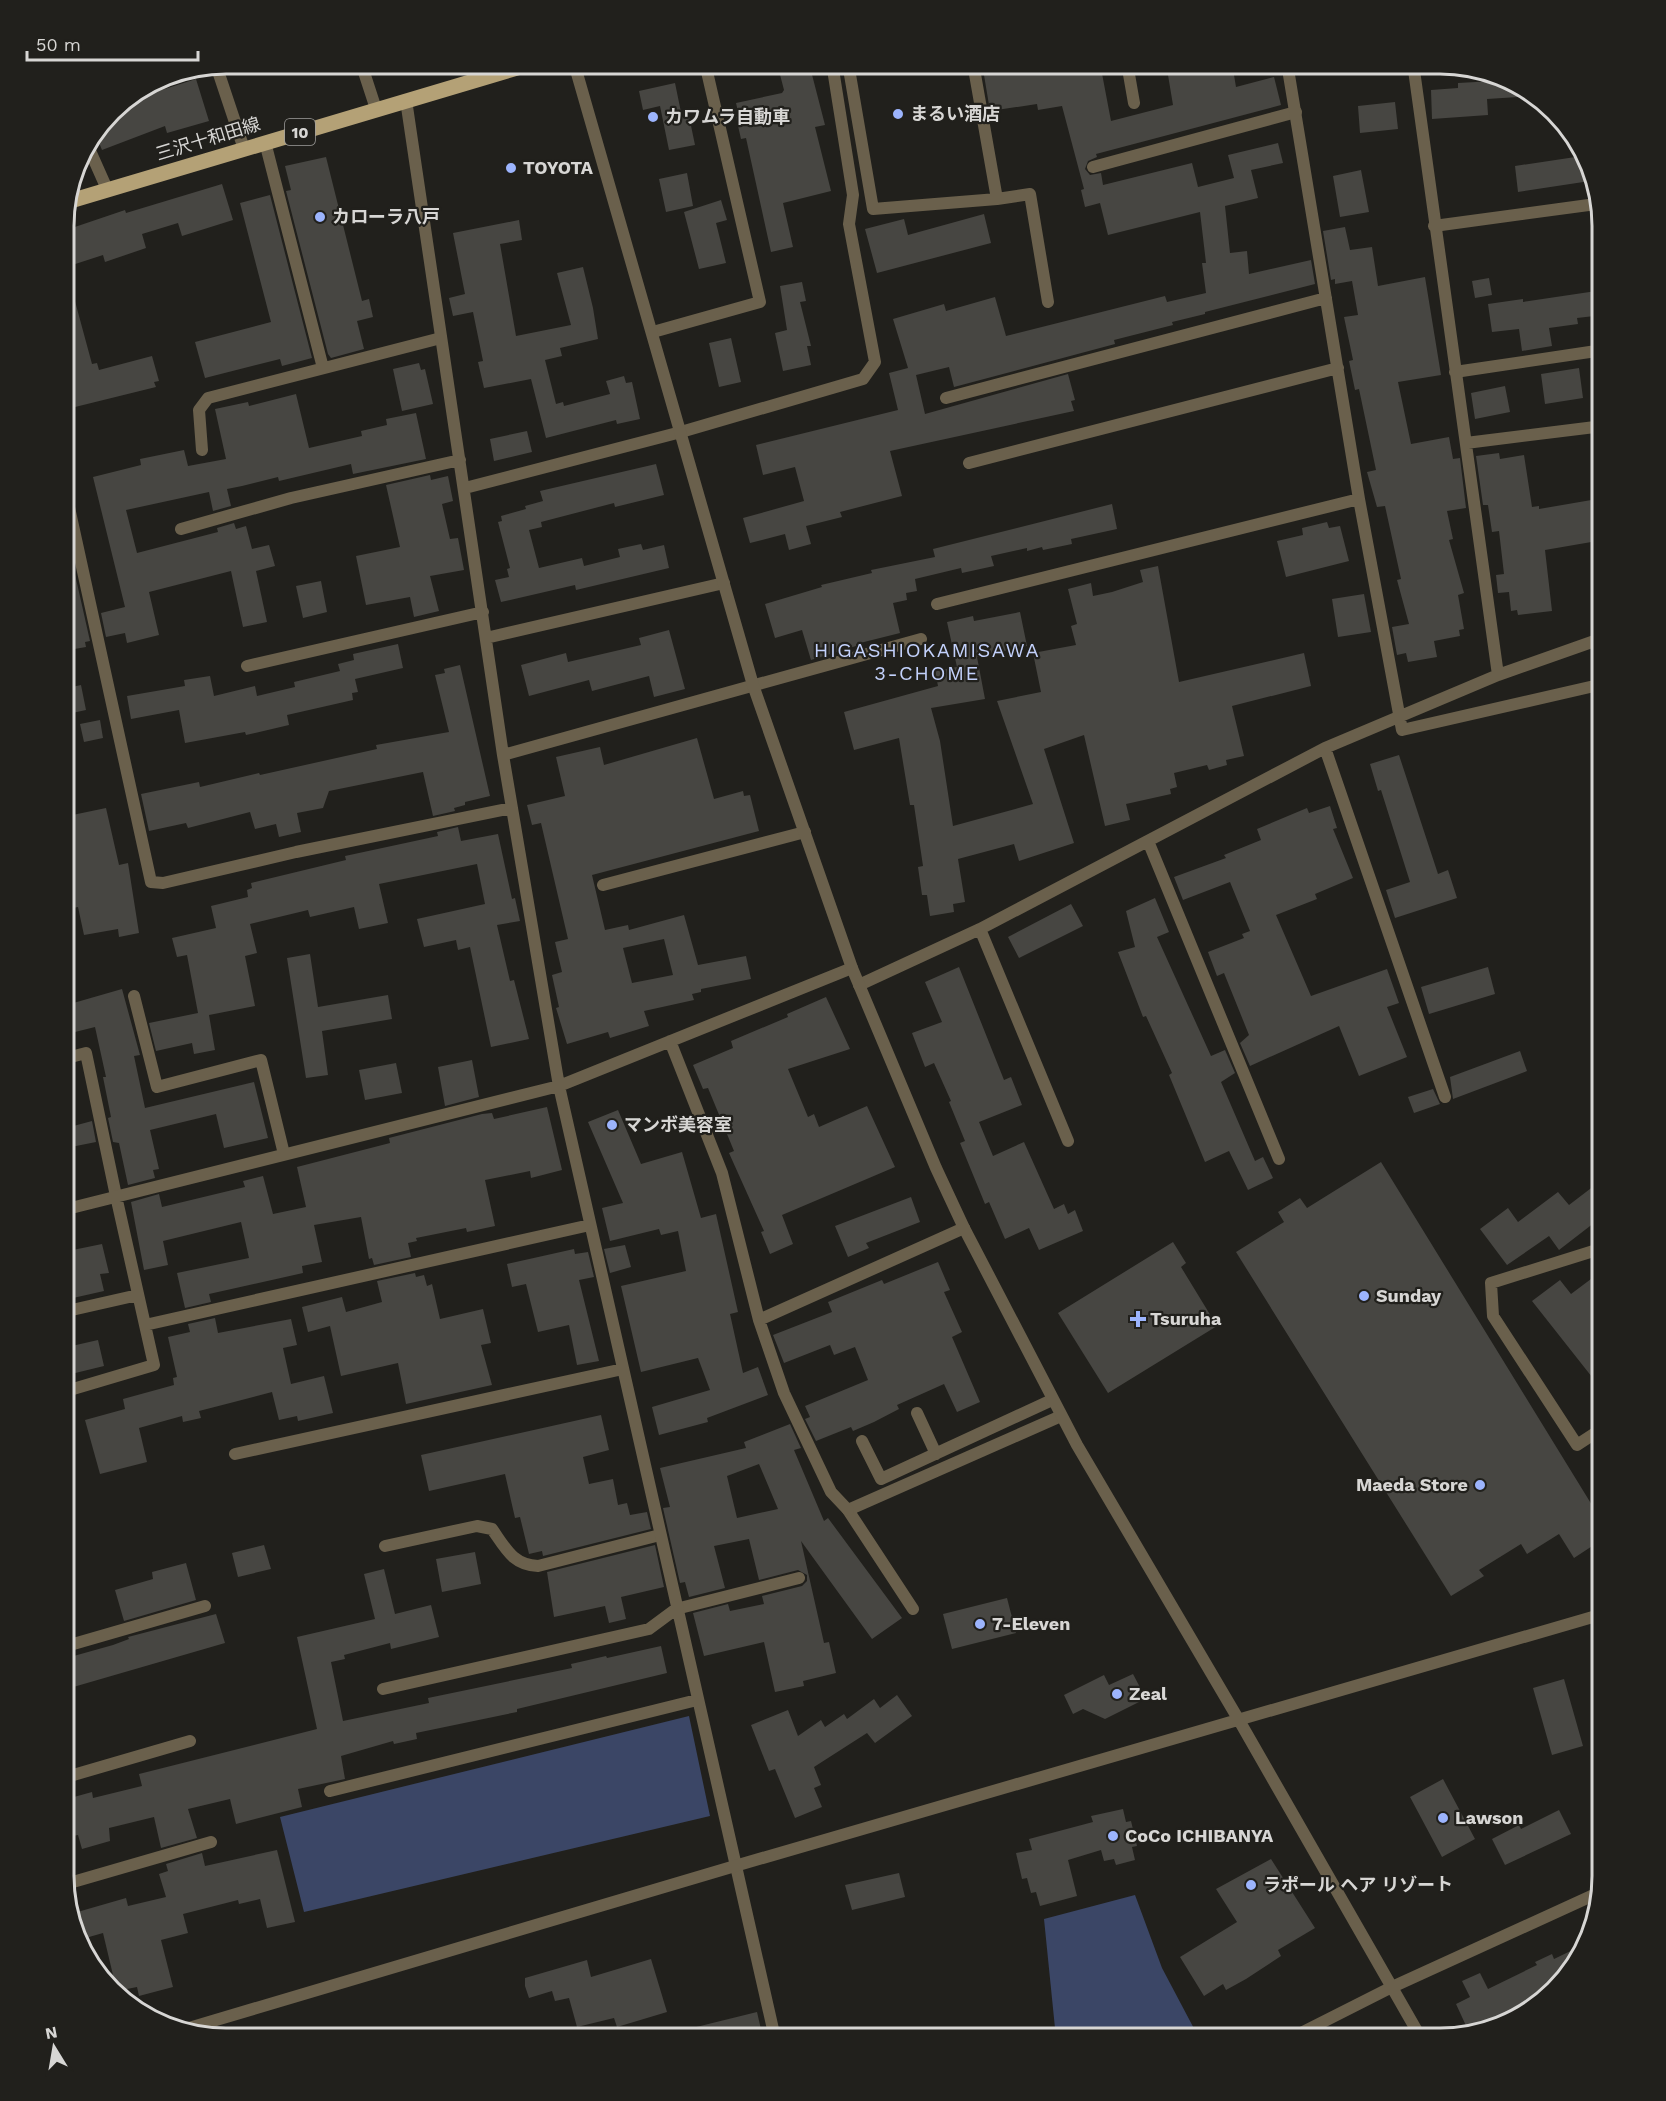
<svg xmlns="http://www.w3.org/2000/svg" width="1666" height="2101" font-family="'Work Sans','Noto Sans JP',sans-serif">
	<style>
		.green { fill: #3b4666 }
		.building { fill: #474642; fill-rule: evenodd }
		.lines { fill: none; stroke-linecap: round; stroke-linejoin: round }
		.service { stroke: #6a604c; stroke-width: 12 }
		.minor { stroke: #6a604c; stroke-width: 12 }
		.tertiary { stroke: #6a604c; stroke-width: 12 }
		.primary { stroke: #b4a176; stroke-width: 15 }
		.poi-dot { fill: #9cb4fd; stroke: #21201c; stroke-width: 2 }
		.labels { text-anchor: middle; stroke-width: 4.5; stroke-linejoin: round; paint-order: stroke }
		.shield { fill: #21201c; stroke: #a09f9d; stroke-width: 1.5 }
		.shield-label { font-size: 16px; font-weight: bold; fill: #d7d6d4 }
		.poi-label { font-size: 18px; font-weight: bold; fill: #d7d6d4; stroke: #21201c; text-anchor: start }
		.street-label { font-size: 18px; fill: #d7d6d4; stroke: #21201c }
		.neighbourhood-label { font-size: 20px; letter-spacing: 1.5px; fill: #c3d1fb; stroke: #21201c }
		.rim { fill: none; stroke: #d7d6d4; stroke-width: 3 }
	</style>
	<rect width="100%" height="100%" fill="#21201c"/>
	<path class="green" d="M689 1716 710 1816 304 1912 280 1817Z
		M1135 1895 1162 1968 1199 2038H1056L1044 1919Z"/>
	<path class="building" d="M777 63H809L825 125 815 127 831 191 783 203 793 247 771 252 746 138 741 139 736 117 739 116 736 103 782 93 784 90Z
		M982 63H1049L1050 72 1100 63 1111 121 1173 105 1166 63H1232L1236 87 1274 77 1281 105 1096 154 1097 157 1088 161 1085 169 1090 175 1101 173 1103 185 1192 163 1198 187 1234 178 1228 155 1278 143 1283 163 1251 170 1258 198 1225 206 1230 253 1247 251 1249 274 1311 260 1315 284 1205 312V314L1172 322 1173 325 1114 340 1115 344 954 387 949 367 916 375 925 414 1068 374 1075 400 1071 401 1074 411 890 451 902 496 840 512 842 517 806 526 811 544 789 550 785 534 750 543 743 518 804 501 795 467 763 475 756 445 898 410 889 373 908 368 893 319 944 304 946 311 995 297 1006 336 1165 296 1167 302 1206 293 1202 263H1206L1200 212 1108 235 1100 203 1085 207 1081 190 1084 189 1062 106 1038 110 1037 104 990 111Z
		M1494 76 1521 85 1534 96 1487 99 1488 115 1432 119 1431 90 1458 88V83L1494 81Z
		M196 79 209 121 167 133 165 126 102 150 95 133 118 104Z
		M675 83 682 117 689 116 695 145 669 150 660 106 643 110 639 91Z
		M1395 102 1398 129 1360 133 1358 106Z
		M1582 156 1590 181 1518 192 1515 166Z
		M326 157 362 301 369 299 373 317 357 321 364 349 331 358 328 354 286 191 291 190 285 166Z
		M1361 170 1369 212 1340 217 1333 176Z
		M687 173 693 206 666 212 659 179Z
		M222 184 233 220 182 236 178 223 142 234 146 248 105 262 103 255 63 268V231L125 210 126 213Z
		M270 195 312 358 282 366 280 359 205 378 195 342 271 322 240 203Z
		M721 200 727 220 716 223 726 263 699 269 684 212Z
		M984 214 991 243 877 273 865 229 904 219 908 235Z
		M519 220 522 240 500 244 516 336 571 325 557 273 583 267 593 308 598 339 560 348 562 356 545 360 556 404 563 402 564 406 610 394 606 381 624 376 626 383 632 382 640 419 617 424 616 420 546 438 531 379 484 388 478 362 483 361 473 312 453 316 449 298 465 294 453 233Z
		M1345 227 1350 250 1372 247 1378 286 1425 277 1441 375 1398 382 1411 444 1449 437 1453 459 1460 458 1466 508 1447 511 1453 539 1449 540 1464 593 1458 595 1464 629 1459 630 1460 636 1434 641 1437 657 1408 662 1406 653 1397 655 1392 627 1409 624 1397 580 1401 579 1385 506 1377 507 1367 472 1376 470 1359 389 1355 390 1349 361 1353 360 1344 317 1358 315 1352 281 1335 284V279L1331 280 1323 231Z
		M1489 278 1492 295 1475 298 1472 281Z
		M69 279 92 364 97 363 99 370 152 356 159 381 154 382 156 387 71 408 63 375V280Z
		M802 282 806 301 800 302 811 346H807L811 365 783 371 775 333 787 330 780 286Z
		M1603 290V315L1577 318 1578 324 1549 328 1552 346 1522 351 1519 329 1492 332 1488 304 1523 299V302Z
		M731 338 741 382 719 387 709 343Z
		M419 363 421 370 425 369 433 404 402 411 393 369Z
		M1579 368 1583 398 1545 404 1541 374Z
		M1505 386 1510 412 1475 419 1471 393Z
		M296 394 309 448 362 436 361 431 387 425 386 419 416 413 426 459 353 474 351 464 279 481 278 477 242 486 227 489 231 506 213 511 209 492 126 510 137 553 218 532 217 528 234 523 236 529 246 526 252 549 269 545 275 566 256 571 267 622 243 627 231 571 149 592 159 635 127 643 125 633 106 637 101 613 125 607 93 477 141 465 140 459 184 450 188 466 226 459 215 409 248 402 249 406Z
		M527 431 532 452 494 461 490 439Z
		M1499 453 1500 459 1524 455 1532 507 1539 506V509L1603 498V540L1545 550 1552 611 1518 615 1517 610 1511 611 1509 592 1498 593 1496 575 1504 574 1499 531 1492 532 1488 505H1483L1476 456Z
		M656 464 664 495 615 507 614 503 541 522 542 527 529 530 539 568 582 558 584 566 620 557 618 549 641 544 643 550 664 545 669 568 576 590 575 585 501 602 495 580 509 577 507 569 510 568 498 522 502 521 501 516 526 509 525 506 543 501 540 491Z
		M430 475 431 480 448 476 453 501 442 504 450 539 458 538 464 570 430 576 439 611 414 617 410 597 366 605 356 556 400 547 386 485Z
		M1112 504 1117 529 1071 539 1072 544 1043 550 1042 547 1027 551V548L991 556 994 566 962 573 961 568 915 579 917 591 906 593 907 600 893 603 900 633 856 644V646L811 660 802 630 775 638 765 604 822 587 821 585 872 573 871 570 935 557 933 549Z
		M1327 522 1329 528 1340 526 1349 561 1286 577 1277 541 1303 535 1302 528Z
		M72 561 90 641 85 642 86 647 63 651V562Z
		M1158 566 1179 682 1304 653 1311 686 1232 706 1244 756 1226 760 1227 765 1209 770 1207 765 1174 773 1177 787 1170 789 1171 794 1126 804 1130 820 1105 826 1084 735 1044 749 1074 843 1019 861 1014 844 958 859 965 902 953 904 954 912 930 916 927 895H922L918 867 923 866 919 839 914 805H910L899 738 854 750 844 712 938 686 935 671 957 667 947 622 973 616 974 621 1020 612 1027 646 977 657 985 699 931 708 940 741 953 826 1033 804 997 701 1041 692 1033 653 1076 645 1071 626 1077 624 1068 589 1091 583 1093 596 1112 592 1143 582 1140 570Z
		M321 581 327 612 303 618 296 586Z
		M1364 594 1371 632 1338 637 1332 599Z
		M669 630 685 689 654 697 649 676 592 691 589 680 529 696 521 665 566 653 568 662 641 645 639 638Z
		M398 644 403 668 355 679 358 692 352 693 353 700 287 715 289 725 246 735 245 732 185 743 179 710 131 719 127 696 185 686 184 680 210 676 214 696 255 686 257 696 295 687 294 682 340 671 338 664 354 660 353 654Z
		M460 665 490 796 465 802V805L454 808 455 811 433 816 423 772 329 791 323 808 297 813 301 832 279 837 276 824 255 829 250 812 188 828 186 823 149 831 141 794 199 782 200 787 259 773 260 775 377 749 376 745 449 732 435 675 445 673 444 669Z
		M81 685 86 710 63 715V689Z
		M100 720 103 738 84 742 80 724Z
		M697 738 714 799 743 791 744 796 750 795 759 831 592 875 605 930 628 925 629 930 684 915 698 965 746 956 751 979 701 989V992L692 994 694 1000 644 1011 649 1026 610 1038 608 1032 567 1044 556 1008 559 1007 552 975 562 972 555 942 568 939 541 823 532 825 527 805 565 796 556 757 600 747 604 765ZM664 939 673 975 632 983 623 948Z
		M1399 755 1438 874 1448 870 1457 898 1395 918 1386 890 1410 882 1381 790 1378 791 1370 764Z
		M1330 806 1337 828 1333 829 1353 878 1315 894 1317 899 1276 915 1311 996 1387 969 1399 1003 1387 1007 1407 1057 1359 1076 1339 1026 1250 1066 1240 1043 1249 1035 1224 973 1217 976 1208 952 1244 938 1242 934 1250 931 1230 882 1183 900 1174 877 1226 858 1224 855 1261 840 1257 829 1307 808 1309 813Z
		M106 808 119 865 128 863 139 933 119 937 118 929 84 935 78 907 63 910V817Z
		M458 827 461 841 498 834 512 899 515 898 520 921 497 925 510 981 514 980 529 1039 491 1047 470 947 458 950 456 940 424 947 417 919 485 904 477 864 379 884 388 923 359 929 354 907 310 917 308 910 250 924 257 953 245 956 255 1006 209 1015 215 1050 194 1054 192 1043 156 1051 149 1023 198 1013 187 955 177 957 172 938 216 928 211 906 248 897 247 890 252 888 251 883 346 860 345 856 438 836 437 832Z
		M1155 898 1169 932 1157 937 1211 1056 1225 1050 1235 1073 1221 1082 1255 1161 1263 1157 1273 1178 1248 1190 1229 1151 1205 1162 1169 1075 1172 1073 1146 1016 1143 1017 1118 952 1135 947 1126 911Z
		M1071 904 1083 926 1019 958 1008 937Z
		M310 954 318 1007 388 995 392 1019 322 1031 328 1075 306 1078 287 958Z
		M959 967 1004 1080 1011 1077 1022 1105 979 1122 993 1156 1024 1142 1054 1209 1064 1204 1068 1214 1075 1210 1083 1231 1039 1250 1029 1228 1005 1239 989 1202 985 1204 960 1143 965 1141 949 1102 951 1101 934 1063 925 1067 912 1033 942 1022 925 982Z
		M1488 967 1495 994 1429 1014 1421 987Z
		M122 989 140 1055 134 1056 145 1108 254 1082 268 1138 224 1148 216 1114 150 1130 159 1169 153 1170 155 1178 128 1185 119 1143 113 1142 108 1118 111 1117 103 1077H106L95 1027 63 1035V1006Z
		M826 997 850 1049 788 1069 808 1117 814 1114 819 1127 867 1106 895 1167 782 1215 793 1244 770 1254 761 1232 764 1231 729 1153 734 1151 708 1088 703 1089 693 1065 733 1048 731 1041 788 1017 787 1014Z
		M1520 1051 1527 1071 1453 1099 1450 1077Z
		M472 1060 479 1097 445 1106 438 1067Z
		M396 1063 402 1093 365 1100 359 1070Z
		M1433 1089 1440 1104 1414 1113 1408 1097Z
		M547 1107 562 1170 531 1178 530 1171 485 1180 495 1226 467 1232 466 1228 416 1238 417 1241 408 1243 411 1257 374 1265 372 1258 369 1259 361 1217 314 1225 322 1262 302 1266 303 1273 209 1294 211 1302 185 1308 177 1273 249 1258 241 1222 163 1241 168 1265 144 1270 131 1202 159 1194 162 1207 245 1187 243 1181 263 1176 273 1214 306 1207 297 1167 390 1143 389 1138 482 1114 492 1113 494 1119Z
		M618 1110 641 1164 682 1152 701 1218 716 1214 738 1312 730 1314 743 1373 758 1367 768 1395 707 1418 708 1422 659 1435 652 1407 710 1390 698 1358 641 1372 621 1286 686 1271 678 1231 661 1235 659 1229 610 1241 602 1208 623 1203 588 1122Z
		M92 1121 96 1142 71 1147 66 1128Z
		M1381 1162 1603 1523V1539L1574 1558 1559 1534 1527 1554 1521 1544 1479 1570 1484 1576 1451 1596 1236 1252 1284 1222 1278 1212 1300 1198 1307 1208Z
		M1603 1179V1216L1559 1250 1549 1236 1507 1265 1480 1229 1508 1208 1518 1222 1558 1192 1569 1205Z
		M911 1197 920 1222 866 1243 869 1248 848 1257 835 1226Z
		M1173 1242 1186 1263 1181 1267 1217 1326 1108 1393 1058 1313Z
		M102 1244 109 1273 100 1274 104 1291 73 1298 63 1252Z
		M625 1245 631 1267 610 1273 604 1249Z
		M574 1249 575 1254 588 1252 594 1277 579 1280 599 1361 577 1365 569 1325 538 1332 526 1284 512 1287 507 1264Z
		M938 1262 950 1290 944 1292 962 1332 952 1337 980 1402 957 1412 944 1384 897 1405 899 1409 874 1422 853 1431 851 1427 816 1441 805 1419 810 1417 805 1406 868 1380 855 1347 834 1355 830 1345 784 1363 773 1335 832 1312 828 1302 882 1280 884 1284Z
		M1603 1270V1391L1532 1301 1560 1280 1571 1294Z
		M415 1273 416 1277 424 1275 427 1286 432 1284 440 1319 483 1309 491 1343 481 1345 492 1385 406 1404 398 1363 341 1376 330 1326 308 1332 302 1307 342 1297 346 1312 382 1302 377 1281Z
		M215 1318 218 1333 291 1319 297 1345 283 1348 291 1384 324 1376 333 1413 298 1421 297 1416 279 1420 272 1392 234 1402 199 1411 201 1418 183 1422 182 1416 139 1428 147 1462 100 1474 85 1420 125 1409 123 1399 174 1385 173 1378 177 1377 168 1337 190 1332 188 1324Z
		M98 1340 104 1366 63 1376V1348Z
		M601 1415 609 1450 583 1457 589 1484 613 1479 618 1505 627 1503 630 1515 647 1512 651 1529 543 1556 542 1551 529 1554 520 1517 515 1518 505 1474 429 1491 421 1455Z
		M790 1424 801 1448 794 1450 824 1521 828 1518 902 1618 872 1639 801 1541 824 1643 829 1642 836 1673 803 1681 804 1686 775 1692 764 1642 704 1656 693 1613 728 1604 730 1611 764 1604 762 1596 802 1586 807 1581V1575L798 1570 759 1580 749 1539 714 1546 725 1588 689 1597 685 1582 680 1583 663 1508 670 1507 660 1468 746 1448 744 1442ZM759 1464 778 1509 737 1518 727 1476Z
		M264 1545 271 1569 238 1577 232 1553Z
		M655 1545 664 1587 621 1597 626 1619 609 1623 605 1606 554 1617 547 1572Z
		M475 1552 481 1584 442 1592 436 1559Z
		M186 1563 196 1600 124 1621 115 1590 153 1579 152 1572Z
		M384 1569 395 1614 431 1605 439 1637 391 1649 390 1643 344 1655 345 1659 331 1662 343 1721 429 1703 428 1698 572 1668 571 1664 606 1656 607 1658 661 1646 667 1673 517 1709V1712L416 1733 417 1739 394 1744 393 1741 341 1756 345 1779 298 1789 302 1807 236 1824 230 1799 188 1809 197 1838 161 1848 154 1817 109 1828 110 1841 82 1849 78 1835 68 1837 63 1816V1800L92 1792 93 1798 142 1786 139 1774 317 1729 297 1637 375 1619 364 1574Z
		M1007 1598 1016 1633 952 1649 943 1614Z
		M216 1614 225 1643 63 1690V1659L113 1645 129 1639 128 1637Z
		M1133 1674 1143 1693 1136 1696 1139 1702 1105 1719 1083 1709 1073 1714 1064 1695 1104 1675 1109 1685Z
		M1564 1679 1583 1746 1552 1755 1533 1688Z
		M897 1695 912 1716 875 1743 867 1733 814 1767 821 1785 814 1788 822 1807 795 1818 775 1769 769 1771 751 1725 788 1710 798 1736 821 1720 825 1727 844 1714 847 1719 874 1699 880 1708Z
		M1443 1779 1475 1839 1442 1857 1410 1797Z
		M1123 1809 1126 1822 1131 1821 1137 1846 1132 1847 1135 1860 1116 1865 1114 1859 1104 1861 1101 1850 1068 1860 1077 1896 1040 1906 1036 1892 1031 1893 1027 1878 1022 1879 1016 1853 1032 1850 1029 1839 1093 1822 1091 1816Z
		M1559 1810 1571 1834 1505 1865 1492 1839 1519 1825 1521 1829Z
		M277 1850 295 1922 267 1928 260 1899 239 1904 238 1900 183 1914 188 1933 161 1940 173 1987 139 1996 137 1987 117 1991 102 1977 113 1975 103 1933 82 1939 74 1913 126 1898 128 1906 166 1897 159 1874 168 1871 166 1864 202 1853 205 1866Z
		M1271 1859 1315 1928 1278 1950 1281 1956 1246 1979 1226 1990 1223 1984 1204 1996 1180 1957 1237 1922 1216 1889Z
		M899 1873 905 1897 852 1910 845 1885Z
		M1585 1944 1581 1956 1533 2009 1468 2030 1456 2004 1470 1997 1462 1981 1480 1973 1488 1989 1537 1965 1535 1962 1552 1954 1554 1959Z
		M651 1959 667 2012 617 2027 614 2018 577 2027 569 1998 555 2001 552 1991 529 1998 525 1986V1978L587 1960 591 1977Z
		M757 2012 763 2038H681L680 2031Z"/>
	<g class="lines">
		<path class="service" d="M848 63 873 209 997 199
			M973 63 997 199 1030 194 1048 302
			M1127 63 1134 103
			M265 142 323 368
			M1093 167 1296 112
			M202 450 199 410 208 398 441 338
			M603 885 805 832
			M134 996 157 1087 261 1060 284 1154
			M63 1059 86 1053 116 1196
			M917 1413 936 1454
			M862 1441 881 1479 1052 1400
			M385 1546 477 1526 492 1529C506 1549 513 1565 538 1566L660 1535
			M676 1609 799 1578
			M913 1609 848 1510 1061 1416"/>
		<path class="minor" d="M361 63 376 109
			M1287 63 1359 499 1402 730 1603 684
			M1413 63 1498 675
			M216 65 244 149
			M406 100 503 755 559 1086 775 2038
			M87 144 107 189
			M1434 226 1596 204
			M653 332 760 302 705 63
			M1455 372 1603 350
			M946 398 1326 298
			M1466 443 1603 426
			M969 463 1338 368
			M63 480 151 882 163 883 296 852 512 808
			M465 488 681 432 863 379 875 362 849 224 853 195 832 63
			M181 529 291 498 460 460
			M937 604 1359 499
			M486 638 724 583
			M247 666 483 612
			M1325 748 1445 1097
			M503 755 921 639
			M1148 841 1279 1159
			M980 929 1068 1141
			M859 985 980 929 1325 748 1498 675 1603 638
			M670 1041 722 1173 759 1320 784 1393 831 1492 848 1510
			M63 1210 559 1086 852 968
			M63 1312 138 1295
			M759 1320 964 1228
			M145 1325 590 1225
			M63 1392 154 1365 116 1196
			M1603 1428 1577 1445 1493 1316 1491 1283 1603 1248
			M235 1454 623 1369
			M63 1647 205 1606
			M383 1689 649 1629 676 1609
			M63 1778 190 1741
			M330 1791 697 1700
			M66 1884 211 1842"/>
		<path class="tertiary" d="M574 63 753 685 852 968 936 1168 964 1228 1077 1445 1240 1722 1421 2038
			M189 2028 735 1866 1603 1614
			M1291 2038 1390 1988 1598 1893"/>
		<path class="primary" d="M67 202 534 63"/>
	</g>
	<g class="poi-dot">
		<circle cx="898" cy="114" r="6"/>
		<circle cx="653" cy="117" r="6"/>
		<circle cx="511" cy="168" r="6"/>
		<circle cx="320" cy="217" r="6"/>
		<circle cx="612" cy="1125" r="6"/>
		<circle cx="1364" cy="1296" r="6"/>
		<path d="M1135 1310h6v6h6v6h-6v6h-6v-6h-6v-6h6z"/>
		<circle cx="1480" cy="1485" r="6"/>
		<circle cx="980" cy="1624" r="6"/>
		<circle cx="1117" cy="1694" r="6"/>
		<circle cx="1443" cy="1818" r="6"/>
		<circle cx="1113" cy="1836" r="6"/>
		<circle cx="1251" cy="1885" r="6"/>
	</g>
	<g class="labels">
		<rect class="shield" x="285" y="119" width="30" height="26" rx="4.5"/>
		<g class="shield-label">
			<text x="300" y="138">10</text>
		</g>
		<g class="poi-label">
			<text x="910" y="120">まるい酒店</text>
			<text x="665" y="123">カワムラ自動車</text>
			<text x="523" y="174">TOYOTA</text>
			<text x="332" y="223">カローラ八戸</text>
			<text x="624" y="1131">マンボ美容室</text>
			<text x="1376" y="1302">Sunday</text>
			<text x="1150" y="1325">Tsuruha</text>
			<text x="1468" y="1491" text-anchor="end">Maeda Store</text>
			<text x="992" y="1630">7-Eleven</text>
			<text x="1129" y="1700">Zeal</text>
			<text x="1455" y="1824">Lawson</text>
			<text x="1125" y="1842">CoCo ICHIBANYA</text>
			<text x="1263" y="1891">ラポール ヘア リゾート</text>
		</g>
		<g class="street-label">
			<text transform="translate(208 139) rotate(-17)" y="6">三沢十和田線</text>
		</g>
		<g class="neighbourhood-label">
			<text x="927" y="657">HIGASHIOKAMISAWA<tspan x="927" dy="23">3-CHOME</tspan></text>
		</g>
	</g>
	<path d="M0 0H1666V2101H0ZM226 74H1440A152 152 0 0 1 1592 226V1876A152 152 0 0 1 1440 2028H226A152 152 0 0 1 74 1876V226A152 152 0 0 1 226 74Z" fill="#21201c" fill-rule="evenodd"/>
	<path class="rim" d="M226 74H1440A152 152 0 0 1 1592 226V1876A152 152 0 0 1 1440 2028H226A152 152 0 0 1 74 1876V226A152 152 0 0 1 226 74Z"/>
	<g transform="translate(54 2047) rotate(349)" stroke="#21201c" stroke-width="4.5" paint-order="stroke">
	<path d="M0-4.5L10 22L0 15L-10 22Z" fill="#d7d6d4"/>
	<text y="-9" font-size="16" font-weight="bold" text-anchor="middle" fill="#d7d6d4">N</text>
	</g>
	<path d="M27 51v9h171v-9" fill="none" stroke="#d7d6d4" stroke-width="3"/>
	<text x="36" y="51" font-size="18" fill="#d7d6d4" stroke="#21201c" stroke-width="4.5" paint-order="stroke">50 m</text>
</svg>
